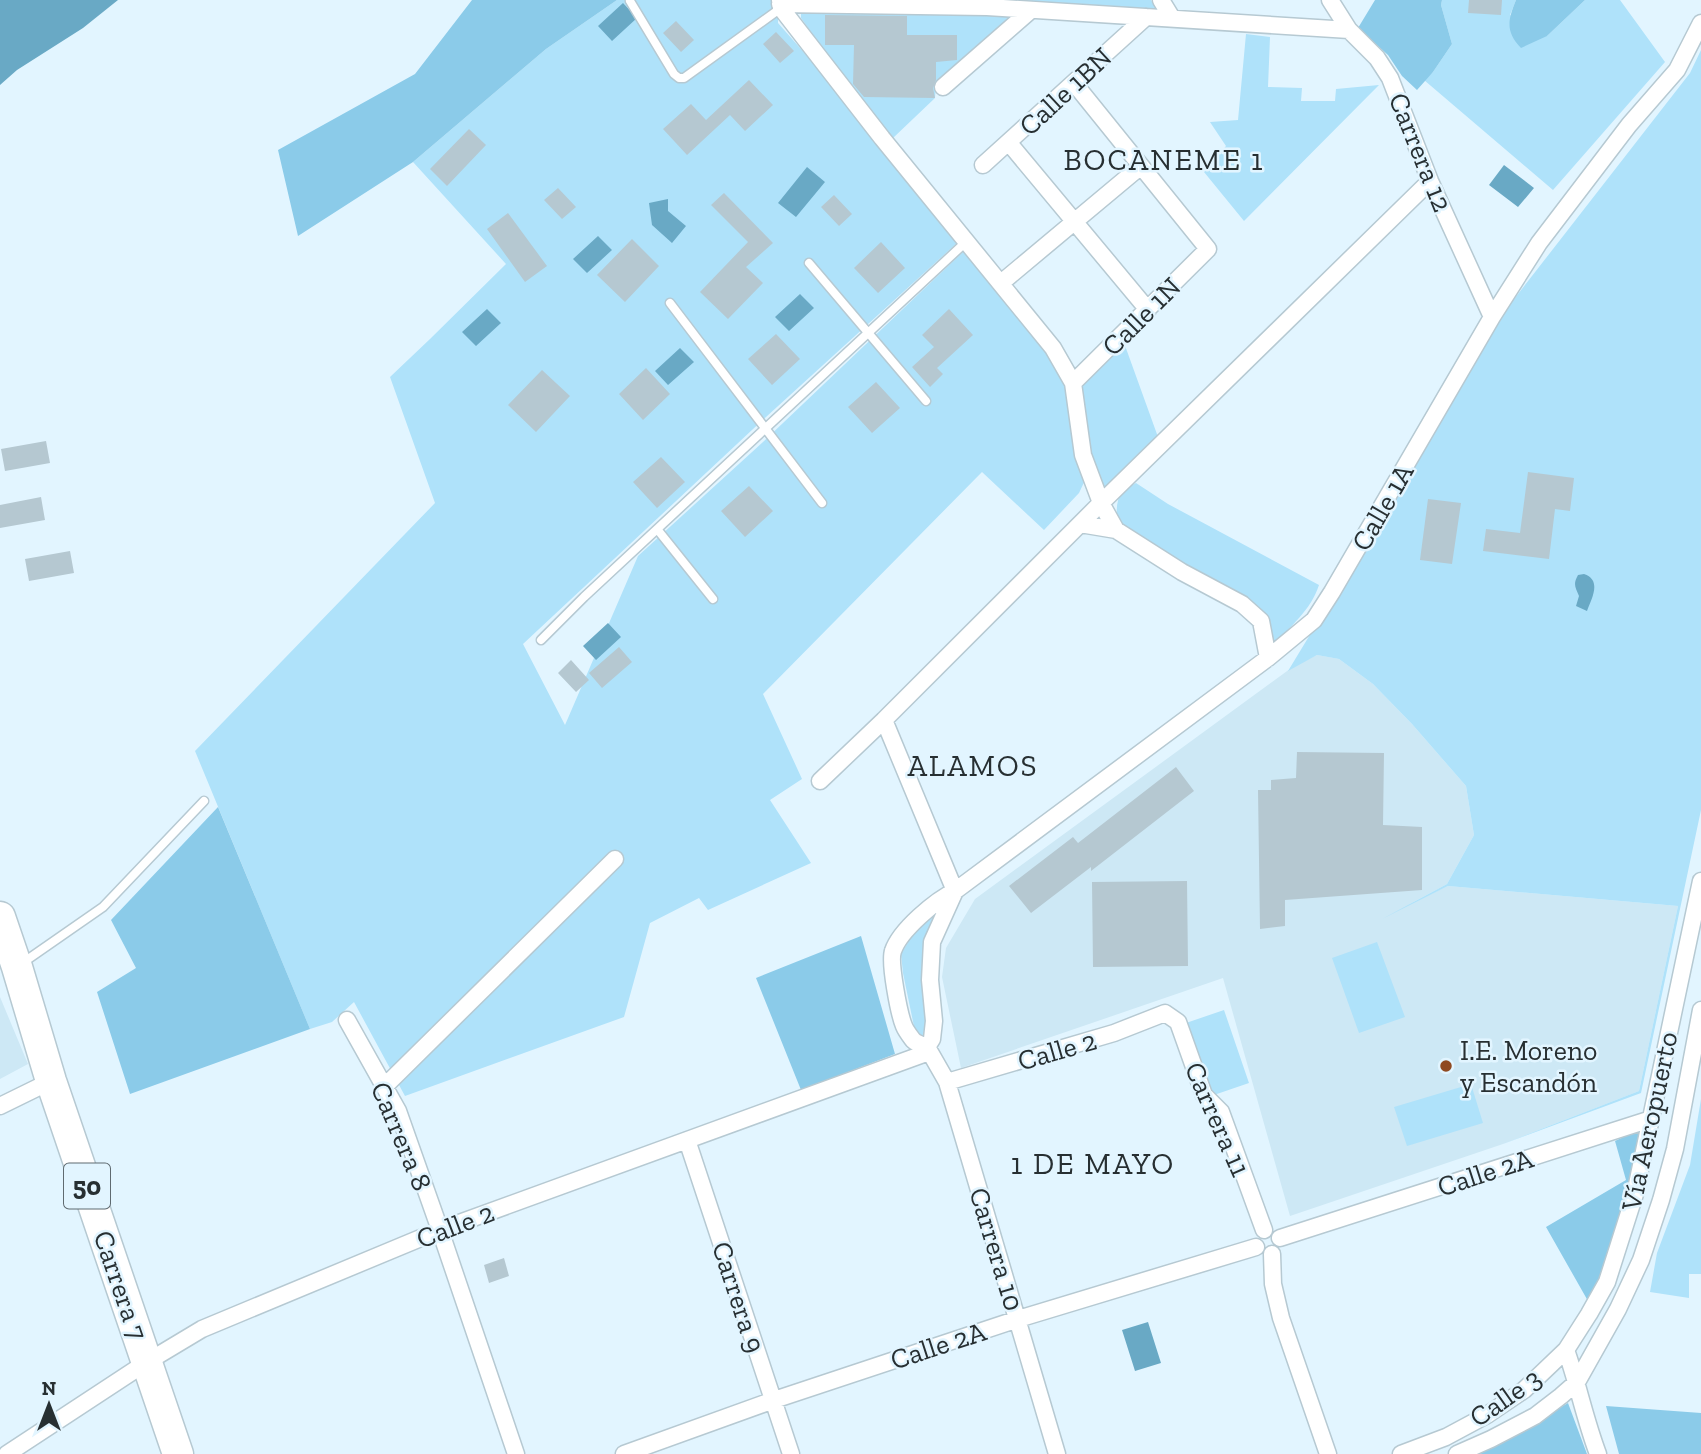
<svg xmlns="http://www.w3.org/2000/svg" width="1701" height="1454" font-family="'Zilla Slab',serif">
	<style>
		.built { fill: #cde8f5 }
		.green { fill: #afe2fa }
		.forest { fill: #8bcbe9 }
		.water { fill: #69a9c5 }
		.building { fill: #b5c8d1 }
		.lines { fill: none; stroke-linecap: round; stroke-linejoin: round }
		.lane-casing { stroke: #b6c9d2; stroke-width: 11 }
		.street-casing { stroke: #b6c9d2; stroke-width: 19 }
		.highway-casing { stroke: #b6c9d2; stroke-width: 33 }
		.lane { stroke: #fff; stroke-width: 8 }
		.street { stroke: #fff; stroke-width: 16 }
		.highway { stroke: #fff; stroke-width: 30 }
		.poi-dot { fill: #8f4a21; stroke: #e2f5ff; stroke-width: 2.5 }
		.labels { text-anchor: middle; stroke-width: 5; stroke-linejoin: round; paint-order: stroke }
		.shield { fill: #e2f5ff; stroke: #5f6a70; stroke-width: 2 }
		.shield-label { font-size: 26px; font-weight: bold; fill: #272f32 }
		.street-label { font-size: 28px; fill: #272f32; stroke: #e2f5ff }
		.poi-label { font-size: 28px; fill: #272f32; stroke: #e2f5ff; text-anchor: start }
		.neighbourhood-label { font-size: 30px; letter-spacing: 2px; fill: #272f32; stroke: #e2f5ff }
	</style>
	<rect width="100%" height="100%" fill="#e2f5ff"/>
	<path class="built" d="M1317 655 1339 659 1373 684 1412 724 1466 786 1474 835 1447 884 1408 905 1448 886 1678 906 1639 1091 1503 1144 1290 1216 1223 978 961 1068 942 977 946 948 975 899 1294 666Z
		M0 997 28 1064 0 1079Z"/>
	<path class="green" d="M617 0H778V23L838 91 910 180 957 243 766 417 523 644 565 725 638 556 763 442 966 249 1054 361 1066 388 1086 478 1079 493 1044 530 982 472 763 694 802 779 770 800 811 863 708 910 699 898 650 923 624 1017 405 1096 354 1002 332 1022 310 1029 195 751 435 503 390 377 430 339 506 264 413 162 546 49Z
		M978 0H1151L1157 11Z
		M1442 0H1516L1510 15 1547 36 1585 0H1620L1665 62 1553 190 1424 80 1433 72 1452 44 1441 5Z
		M801 11 1015 15 936 84 935 98 893 138 857 97 801 18Z
		M1246 34 1270 37 1268 87 1302 88 1301 101H1335L1336 89 1379 85 1244 221 1204 172 1226 146 1210 122 1238 120Z
		M1701 50V810L1641 1093 1503 1144 1639 1091 1678 906 1448 886 1382 919 1447 884 1474 835 1466 786 1412 724 1373 684 1339 659 1317 655 1288 671 1511 303 1690 73Z
		M1123 340 1158 437 1103 493 1089 451 1078 386Z
		M1136 483 1168 504 1319 585C1311 610 1290 627 1272 646 1269 618 1270 615 1248 598 1226 586 1125 536 1118 518 1115 508 1118 500 1121 491Z
		M944 905 928 939 930 1037 917 1041 903 973 901 954 921 921Z
		M1377 942 1405 1017 1359 1033 1332 958Z
		M1224 1010 1249 1083 1211 1096 1186 1023Z
		M1471 1084 1483 1123 1407 1146 1394 1107Z
		M1701 1099V1274H1689V1298L1650 1292 1657 1253 1690 1165Z"/>
	<path class="forest" d="M472 0H617L546 49 413 162 298 236 278 150 415 74Z
		M1375 0H1442L1441 5 1452 44 1433 72 1417 90 1402 76 1388 55 1358 28Z
		M1516 0H1585L1547 36 1521 48C1505 31 1508 20 1516 0Z
		M218 807 310 1029 130 1094 97 992 136 968 111 920Z
		M861 936 895 1054 801 1090 756 978Z
		M1636 1131 1641 1137 1602 1280 1588 1301 1546 1227 1626 1180 1615 1141Z
		M1568 1403 1587 1454H1480Z
		M1606 1406 1701 1413V1454H1619Z"/>
	<path class="water" d="M0 0H118L83 28 17 70 0 85Z
		M623 3 637 18 612 41 598 26Z
		M1504 165 1534 188 1518 207 1489 185Z
		M807 167 825 182 796 217 778 203Z
		M668 199V211L686 226 672 243 652 225 649 203Z
		M598 236 612 250 587 273 573 259Z
		M800 294 814 308 789 331 775 317Z
		M487 309 501 323 476 346 462 332Z
		M680 348 694 362 668 385 655 371Z
		M1584 574C1602 580 1592 598 1587 611L1576 606 1579 596C1575 587 1573 584 1578 575Z
		M608 623 621 637 596 660 583 646Z
		M1148 1322 1161 1363 1135 1371 1122 1330Z"/>
	<path class="building" d="M1469 0H1502L1501 15 1468 13Z
		M825 15 907 16V35H957V60L936 62V80L933 88 935 98 864 97 853 84 854 45H825Z
		M676 21 694 40 681 52 663 33Z
		M776 32 794 51 780 63 763 44Z
		M749 80 773 105 745 131 730 115 687 155 663 129 691 104 706 120Z
		M469 129 486 145 447 186 430 169Z
		M558 188 576 207 562 219 544 200Z
		M724 193 773 243 746 267 763 283 728 319 700 292 748 242 711 205Z
		M834 195 852 214 839 226 821 207Z
		M508 213 547 266 525 282 487 229Z
		M632 239 659 266 625 302 597 275Z
		M881 242 905 268 878 293 854 268Z
		M949 309 973 335 937 368 943 374 930 387 912 367 934 347 922 335Z
		M776 334 800 359 772 385 748 359Z
		M646 368 670 394 643 420 619 394Z
		M542 370 570 396 536 432 508 405Z
		M876 382 900 408 872 433 848 407Z
		M46 441 50 463 5 471 1 449Z
		M661 457 685 482 657 508 633 482Z
		M1528 472 1574 478 1570 511 1555 509 1549 559 1483 551 1486 529 1520 533Z
		M749 486 773 511 745 537 721 511Z
		M41 497 45 520 0 528V505Z
		M1428 499 1461 503 1452 564 1420 560Z
		M70 551 74 573 29 581 25 559Z
		M619 647 632 662 602 688 589 673Z
		M571 660 589 680 576 692 558 673Z
		M1297 752 1384 753 1383 825 1422 827V890L1285 900V926L1260 929 1258 790H1271V780L1296 778Z
		M1176 767 1194 791 1091 871V867L1031 913 1009 886 1073 837 1078 843Z
		M1187 881 1188 966 1093 967 1092 882Z
		M504 1258 509 1276 489 1283 484 1265Z"/>
	<g class="lines">
		<defs>
			<path id="lane" d="M630 1 674 74 679 78H684L781 8
				M809 263 926 401
				M670 303 822 503
				M657 529 713 599
				M541 640 584 597 967 241
				M21 964 103 907 204 801"/>
			<path id="street" d="M780 0 781 8 882 138 1053 348 1073 383 1083 455 1101 503 1116 530
				M1161 0 1172 18
				M1330 0 1349 30 1377 58 1390 78 1430 181 1492 317
				M780 4 987 7 1349 30
				M943 87 1031 10
				M1009 143 1148 310
				M983 165 1146 17
				M1001 283 1141 166
				M1073 383 1208 249 1074 83
				M1080 524 1116 530 1182 572 1242 604 1261 621 1268 658
				M884 720 955 891
				M820 781 884 720 1101 503 1430 181
				M347 1020 398 1111 440 1230 516 1454
				M927 1047 932 1039 934 1021 930 980 932 942 955 891
				M947 1082 1114 1033 1165 1013 1178 1022 1204 1095 1221 1112 1264 1230
				M384 1087 615 859
				M0 1106 51 1081
				M687 1140 791 1454
				M1280 1238 1651 1119
				M1272 1254 1273 1284 1281 1318 1328 1454
				M1566 1350C1578 1384 1585 1420 1598 1454
				M7 1454 147 1362 202 1329 440 1230 929 1052
				M624 1454 774 1400 1018 1319 1256 1247
				M1057 1454 947 1082 927 1047C922 1045 917 1044 913 1040 910 1036 906 1031 904 1026 899 1014 889 962 893 951 900 930 936 900 955 891L1268 658 1314 620 1332 592 1492 317 1539 243 1629 125 1677 70 1701 23
				M1401 1454 1446 1437 1487 1415 1524 1390 1566 1350 1589 1314 1607 1282 1635 1194 1701 881
				M1457 1454 1491 1439 1535 1416 1561 1396 1577 1382 1618 1309 1641 1260 1661 1200 1675 1149 1701 1010"/>
			<path id="highway" d="M0 917 17 967 51 1081 178 1454"/>
		</defs>
		<use href="#lane" class="lane-casing"/>
		<use href="#street" class="street-casing"/>
		<use href="#highway" class="highway-casing"/>
		<use href="#lane" class="lane"/>
		<use href="#street" class="street"/>
		<use href="#highway" class="highway"/>
	</g>
	<circle class="poi-dot" cx="1446" cy="1066" r="7"/>
	<g class="labels">
		<rect class="shield" x="64" y="1163.5" width="46" height="45" rx="5"/>
		<g class="shield-label">
			<text x="87" y="1195">50</text>
		</g>
		<g class="street-label">
			<text transform="translate(1065 91) rotate(-43)" y="10">Calle 1BN</text>
			<text transform="translate(1421 152) rotate(68)" y="10">Carrera 12</text>
			<text transform="translate(1141 316) rotate(-45)" y="10">Calle 1N</text>
			<text transform="translate(1382 507) rotate(-60)" y="10">Calle 1A</text>
			<text transform="translate(1057 1050) rotate(-16)" y="10">Calle 2</text>
			<text transform="translate(1218 1119) rotate(66)" y="10">Carrera 11</text>
			<text transform="translate(1649 1121) rotate(-78)" y="10">Vía Aeropuerto</text>
			<text transform="translate(402 1136) rotate(67)" y="10">Carrera 8</text>
			<text transform="translate(1485 1172) rotate(-18)" y="10">Calle 2A</text>
			<text transform="translate(455 1225) rotate(-21)" y="10">Calle 2</text>
			<text transform="translate(997 1249) rotate(73)" y="10">Carrera 10</text>
			<text transform="translate(121 1285) rotate(71)" y="10">Carrera 7</text>
			<text transform="translate(739 1297) rotate(72)" y="10">Carrera 9</text>
			<text transform="translate(938 1345) rotate(-18)" y="10">Calle 2A</text>
			<text transform="translate(1505 1397) rotate(-35)" y="10">Calle 3</text>
		</g>
		<g class="poi-label">
			<text x="1460" y="1060">I.E. Moreno<tspan x="1460" dy="32">y Escandón</tspan></text>
		</g>
		<g class="neighbourhood-label">
			<text x="1164" y="170">BOCANEME 1</text>
			<text x="973" y="776">ALAMOS</text>
			<text x="1093" y="1174">1 DE MAYO</text>
		</g>
	</g>
	<g transform="translate(49 1405)" stroke="#e2f5ff" stroke-width="5" paint-order="stroke">
	<path d="M0-5L12 26L0 18L-12 26Z" fill="#272f32"/>
	<text y="-10" font-size="19" font-weight="bold" text-anchor="middle" fill="#272f32">N</text>
	</g>
</svg>
